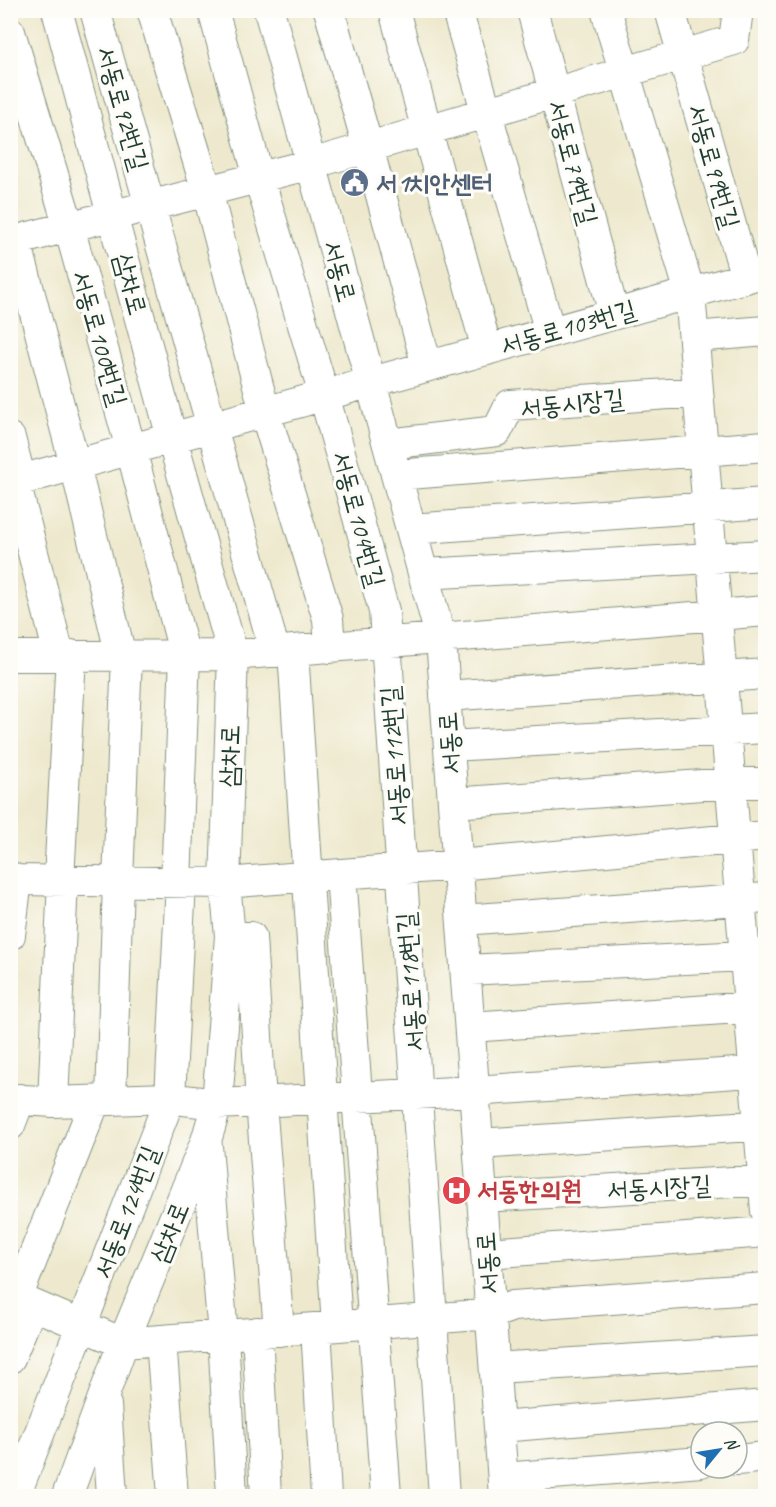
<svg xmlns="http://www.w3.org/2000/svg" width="776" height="1507" font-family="Caveat,'Poor Story',sans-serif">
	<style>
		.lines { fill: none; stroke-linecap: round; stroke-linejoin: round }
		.minor-casing { stroke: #869381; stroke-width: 32 }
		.minor { stroke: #fff; stroke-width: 30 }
		.labels { text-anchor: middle; stroke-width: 6; stroke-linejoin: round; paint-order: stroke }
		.street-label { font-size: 26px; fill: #1f3d34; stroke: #fdfcf7 }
		.service-label { font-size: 26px; font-weight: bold; fill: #4e5e75; stroke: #fdfcf7; text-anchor: start }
		.health-label { font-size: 26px; font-weight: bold; fill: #be3a42; stroke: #fdfcf7; text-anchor: start }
	</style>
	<rect width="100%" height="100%" fill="#fdfcf7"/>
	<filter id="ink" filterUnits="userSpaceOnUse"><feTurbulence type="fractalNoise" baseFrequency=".0167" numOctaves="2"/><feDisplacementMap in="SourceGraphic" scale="12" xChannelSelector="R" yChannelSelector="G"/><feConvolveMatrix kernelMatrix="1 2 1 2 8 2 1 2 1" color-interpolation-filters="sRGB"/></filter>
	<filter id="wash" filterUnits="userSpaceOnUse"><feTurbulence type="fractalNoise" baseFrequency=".008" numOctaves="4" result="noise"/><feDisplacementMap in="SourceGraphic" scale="24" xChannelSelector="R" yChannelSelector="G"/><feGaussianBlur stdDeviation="1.35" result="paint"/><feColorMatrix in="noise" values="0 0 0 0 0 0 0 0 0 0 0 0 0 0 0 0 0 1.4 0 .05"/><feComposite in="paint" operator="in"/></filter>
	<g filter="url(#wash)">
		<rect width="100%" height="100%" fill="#eee9ce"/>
	</g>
	<g filter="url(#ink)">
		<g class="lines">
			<defs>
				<path id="minor" d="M57 10 172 438 233 655 225 883 230 936 217 1104 206 1141 123 1343 67 1496
					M95 10 275 652
					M152 10 207 191 265 412 328 619 330 648
					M213 10 259 178 324 395 384 611 444 1496
					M269 10 441 639 504 1496
					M329 10 368 147 427 366
					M394 10 487 350
					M457 10 550 332
					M532 10 614 314
					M606 10 690 293 766 1211
					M670 10 746 278
					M10 32 69 227 131 449 185 656 176 882
					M16 241 75 465 121 656
					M10 242 311 164 734 40 738 10
					M694 337 766 331
					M10 438 21 480
					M388 444 497 431 510 405 698 392
					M396 475 766 446
					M15 482 59 655
					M10 483 766 272
					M411 529 766 503
					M423 574 766 555
					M293 651 337 1326
					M10 656 233 655 766 611
					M445 696 766 674
					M449 746 766 728
					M453 803 730 783H766
					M341 874 386 1496
					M10 877 17 880 225 883 458 865 766 836
					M59 880 71 655
					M462 920 766 898
					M10 935 17 880
					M230 936 251 937 261 1102 279 1331
					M466 970 765 955
					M470 1027 766 1006
					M10 1099 53 1102 167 1098 217 1104 474 1091 766 1071
					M111 1100 118 881 127 655
					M53 1102 63 880
					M10 1125 20 1099
					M478 1144 766 1125
					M207 1146 223 1335 232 1496
					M482 1197 766 1180
					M487 1253 766 1232
					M10 1295 123 1343 491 1314 513 1306 766 1288
					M17 1298 95 1101
					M316 1328 326 1496
					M257 1332 266 1496
					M161 1340 173 1496
					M10 1358 32 1305
					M495 1368 766 1351
					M106 1405 112 1496
					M499 1427 766 1405
					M737 1460 766 1457
					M503 1478 701 1462
					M15 1496 170 1098 181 882"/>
			</defs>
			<use href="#minor" class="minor-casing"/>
			<use href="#minor" class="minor"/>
		</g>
	</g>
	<defs>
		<symbol id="civic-disc" viewBox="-11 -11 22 22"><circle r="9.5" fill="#5c6f8a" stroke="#fdfcf7"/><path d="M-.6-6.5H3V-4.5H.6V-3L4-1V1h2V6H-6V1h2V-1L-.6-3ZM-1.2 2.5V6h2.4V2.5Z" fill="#fff"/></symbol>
		<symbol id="hospital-disc" viewBox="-11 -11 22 22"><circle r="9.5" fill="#e0444e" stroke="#fdfcf7"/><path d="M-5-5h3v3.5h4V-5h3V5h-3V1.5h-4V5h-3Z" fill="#fff"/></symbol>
	</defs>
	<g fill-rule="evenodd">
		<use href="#civic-disc" x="338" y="166" width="33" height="33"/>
		<use href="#hospital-disc" x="440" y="1174" width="33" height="33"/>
	</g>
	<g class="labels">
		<g class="street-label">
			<text transform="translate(123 108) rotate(74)" y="9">서동로92번길</text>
			<text transform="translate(573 162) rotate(75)" y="9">서동로79번길</text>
			<text transform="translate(714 166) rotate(74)" y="9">서동로99번길</text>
			<text transform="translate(340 271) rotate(75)" y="9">서동로</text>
			<text transform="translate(131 284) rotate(75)" y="9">삼차로</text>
			<text transform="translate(568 327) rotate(-16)" y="9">서동로103번길</text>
			<text transform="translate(100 338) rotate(74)" y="9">서동로100번길</text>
			<text transform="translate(572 403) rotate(-6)" y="9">서동시장길</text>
			<text transform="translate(359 519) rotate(75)" y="9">서동로104번길</text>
			<text transform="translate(449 743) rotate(-94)" y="9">서동로</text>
			<text transform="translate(229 756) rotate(-88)" y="9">삼차로</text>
			<text transform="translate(394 756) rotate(-94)" y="9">서동로112번길</text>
			<text transform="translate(410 982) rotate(-94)" y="9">서동로118번길</text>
			<text transform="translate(659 1187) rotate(-3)" y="9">서동시장길</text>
			<text transform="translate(126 1212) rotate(-69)" y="9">서동로124번길</text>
			<text transform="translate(169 1232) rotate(-68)" y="9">삼차로</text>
			<text transform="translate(487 1263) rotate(-94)" y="9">서동로</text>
		</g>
		<g class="service-label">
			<text x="376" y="192">서1치안센터</text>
		</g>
		<g class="health-label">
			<text x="477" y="1199">서동한의원</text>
		</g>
	</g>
	<rect width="776" height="1507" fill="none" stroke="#fdfcf7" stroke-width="36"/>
	<g transform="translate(719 1450) rotate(60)"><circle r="28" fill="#fdfcf7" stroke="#a4b0a9" stroke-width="1.5"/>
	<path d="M0-4.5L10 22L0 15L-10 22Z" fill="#1f6fb2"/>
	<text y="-9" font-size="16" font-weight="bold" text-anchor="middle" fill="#1f3d34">N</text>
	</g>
</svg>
